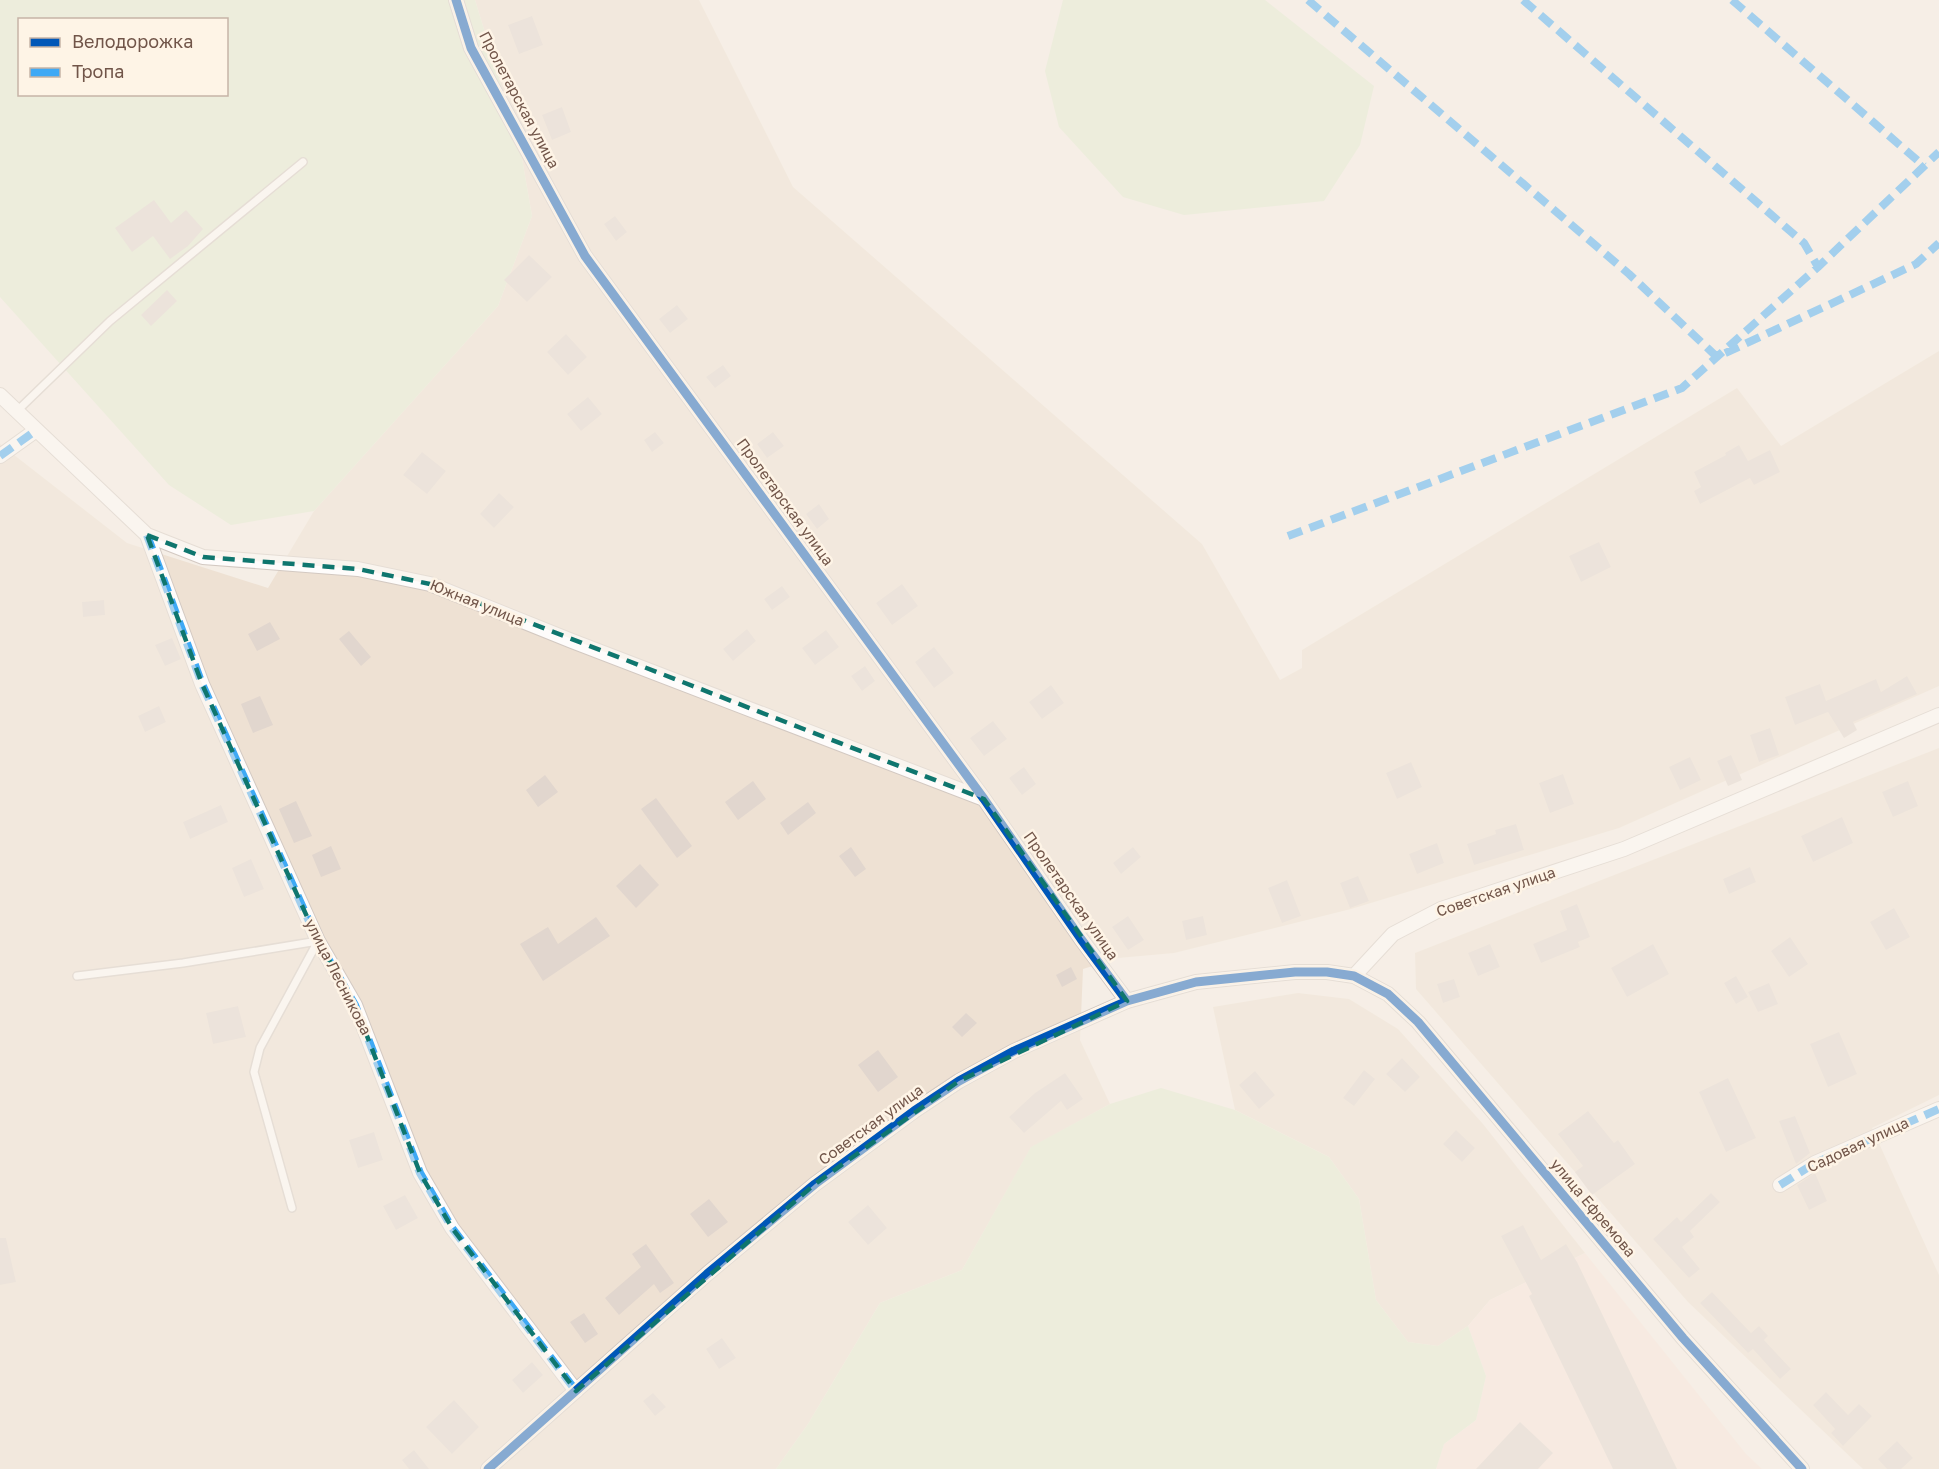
<svg xmlns="http://www.w3.org/2000/svg" width="1939" height="1469" font-family="'Golos Text',sans-serif">
	<style>
		.residential { fill: #eee1d3 }
		.commercial { fill: #f8e5dc }
		.green { fill: #e2ebd1; fill-rule: evenodd }
		.building { fill: #e1d6ce }
		.lines { fill: none; stroke-linecap: round; stroke-linejoin: round }
		.service-casing { stroke: #d3c9c2; stroke-width: 10 }
		.minor-casing { stroke: #d3c9c2; stroke-width: 16 }
		.service { stroke: #fefcfb; stroke-width: 7 }
		.minor { stroke: #fefcfb; stroke-width: 14 }
		.quiet { stroke: #3fa9f5; stroke-width: 8; stroke-dasharray: 15 8; stroke-linecap: butt }
		.cycleway-casing { stroke: #fef4e6; stroke-width: 13 }
		.cycleway { stroke: #0057b8; stroke-width: 9 }
		.marked { fill: none; stroke: #0f766e; stroke-width: 4.5; stroke-dasharray: 12 8; stroke-linejoin: round }
		.labels { text-anchor: middle; stroke-width: 5; stroke-linejoin: round; paint-order: stroke }
		.street-label { font-size: 15px; fill: #715549; stroke: #fef4e6 }
	</style>
	<rect width="100%" height="100%" fill="#f5eee6"/>
	<path class="residential" d="M475 0H699L793 187 1202 544 1280 680 1302 668V650L1737 388 1781 446 1939 351V686L1619 828 1351 909 1174 953 1118 958 1083 969 1080 1040 1110 1104 1031 1148 962 1270 880 1303 808 1424 776 1469H0V444L127 543 268 588 314 511 498 306 532 216 520 147Z
		M1939 748V1095L1872 1128 1939 1275V1469H1863L1688 1302 1416 989 1415 953Z
		M1298 993 1349 999 1398 1029 1483 1124 1585 1253 1490 1300 1468 1326 1438 1346 1408 1342 1376 1300 1359 1199 1329 1157 1235 1110 1213 1007Z"/>
	<path class="commercial" d="M1585 1253 1746 1454 1762 1469H1436L1444 1444 1476 1420 1486 1376 1468 1326 1490 1300Z"/>
	<path class="green" d="M0 0H475L520 147 532 216 498 306 314 511 231 525 169 485 0 297ZM20 20H226V94H20Z
		M1063 0H1265L1374 86 1360 145 1324 201 1184 215 1123 197 1059 127 1045 71Z
		M1161 1088 1235 1110 1329 1157 1359 1199 1376 1300 1408 1342 1438 1346 1468 1326 1486 1376 1476 1420 1444 1444 1436 1469H776L808 1424 880 1303 962 1270 1031 1147 1110 1104Z"/>
	<path class="building" d="M532 16 543 45 519 54 508 25Z
		M562 107 571 132 552 140 542 115Z
		M154 200 171 223 186 210 203 229 188 246 170 259 153 236 132 252 115 228Z
		M615 216 627 232 616 241 604 224Z
		M529 255 552 277 527 302 504 280Z
		M167 290 177 301 151 326 141 315Z
		M677 305 688 319 670 333 659 319Z
		M566 334 587 357 568 375 547 352Z
		M723 365 731 376 715 388 706 377Z
		M588 397 602 414 581 431 567 414Z
		M655 432 664 443 652 452 644 440Z
		M773 432 784 446 767 458 757 444Z
		M1739 445 1748 461 1770 450 1780 472 1754 485 1750 478 1700 504 1694 491 1701 487 1694 472 1726 455 1725 453Z
		M422 452 446 471 427 494 403 475Z
		M499 493 514 507 494 528 480 514Z
		M819 504 829 519 817 529 806 514Z
		M1599 542 1611 567 1581 582 1569 556Z
		M902 584 918 606 892 625 876 603Z
		M782 586 790 597 772 610 764 599Z
		M104 600 105 615 83 617 82 602Z
		M270 622 280 639 257 651 248 634Z
		M747 629 756 641 733 661 723 649Z
		M826 630 839 647 815 665 802 648Z
		M349 631 371 657 361 666 339 639Z
		M172 638 181 659 165 666 155 645Z
		M934 647 954 673 934 688 915 662Z
		M865 666 875 681 862 691 851 676Z
		M1907 676 1917 694 1853 722 1857 730 1844 738 1828 712 1795 725 1785 697 1820 684 1826 701 1876 679 1881 692Z
		M1051 685 1064 703 1042 719 1029 702Z
		M260 696 273 725 253 733 241 704Z
		M159 706 166 722 145 732 138 716Z
		M993 721 1007 739 984 756 970 738Z
		M1770 728 1779 755 1759 762 1750 735Z
		M1731 755 1742 780 1728 786 1717 761Z
		M1690 757 1701 780 1680 790 1669 767Z
		M1411 762 1422 787 1397 799 1386 773Z
		M1024 767 1036 784 1022 795 1009 778Z
		M1563 774 1574 804 1550 813 1539 783Z
		M545 775 558 792 538 807 526 790Z
		M753 781 766 799 738 820 725 802Z
		M1908 781 1918 806 1893 817 1882 792Z
		M656 798 692 846 677 858 641 809Z
		M296 801 312 836 294 843 279 809Z
		M808 802 816 813 788 835 780 823Z
		M221 805 228 822 190 839 183 822Z
		M1842 817 1853 843 1813 862 1801 836Z
		M1516 824 1524 850 1474 865 1467 844 1496 834 1495 830Z
		M1437 843 1444 863 1417 874 1409 854Z
		M331 846 341 869 321 877 312 855Z
		M851 847 866 869 855 877 839 856Z
		M1133 847 1141 857 1121 874 1113 863Z
		M251 859 264 889 244 897 232 868Z
		M640 864 659 885 636 908 616 886Z
		M1750 867 1756 882 1729 894 1723 879Z
		M1358 876 1369 901 1350 908 1340 883Z
		M1287 880 1301 916 1282 923 1268 888Z
		M1577 904 1590 937 1578 942 1580 947 1541 963 1533 944 1567 930 1560 911Z
		M1894 908 1910 937 1886 950 1870 922Z
		M1128 916 1144 940 1128 950 1112 927Z
		M1203 916 1207 935 1186 940 1182 921Z
		M596 917 610 936 543 981 520 944 548 927 558 944Z
		M1790 937 1808 964 1789 977 1771 951Z
		M1490 944 1500 967 1478 976 1468 953Z
		M1653 944 1669 974 1627 997 1611 968Z
		M1071 967 1077 979 1062 987 1056 975Z
		M1736 976 1748 997 1736 1004 1724 983Z
		M1454 979 1460 997 1443 1003 1437 984Z
		M1769 983 1778 1004 1758 1012 1748 992Z
		M238 1006 246 1037 213 1044 206 1013Z
		M966 1013 977 1023 962 1037 952 1027Z
		M1839 1032 1857 1074 1828 1087 1810 1044Z
		M878 1050 898 1077 878 1092 858 1065Z
		M1402 1058 1420 1077 1405 1092 1386 1074Z
		M1364 1070 1375 1079 1354 1106 1343 1098Z
		M1255 1071 1275 1095 1259 1109 1239 1085Z
		M1065 1073 1083 1099 1067 1110 1061 1101 1024 1133 1009 1117 1035 1093Z
		M1728 1078 1756 1138 1726 1152 1699 1092Z
		M1588 1111 1614 1143 1618 1140 1635 1164 1592 1195 1575 1172 1583 1166 1558 1134Z
		M1795 1116 1810 1153 1796 1164 1779 1121Z
		M1456 1130 1475 1148 1462 1162 1443 1144Z
		M374 1132 383 1160 358 1168 349 1140Z
		M1815 1173 1827 1201 1809 1210 1797 1185Z
		M1711 1193 1720 1202 1690 1231 1694 1237 1682 1247 1700 1269 1689 1278 1653 1239 1677 1217 1681 1222Z
		M405 1195 418 1218 396 1230 383 1206Z
		M709 1199 728 1222 708 1237 690 1214Z
		M868 1205 887 1228 868 1245 848 1222Z
		M1523 1225 1541 1260 1566 1244 1577 1262 1677 1469H1613L1529 1296 1532 1294 1501 1236Z
		M0 1238H6L16 1282 0 1285Z
		M646 1244 674 1283 660 1293 654 1284 619 1315 605 1298 641 1267 632 1254Z
		M1712 1292 1751 1333 1759 1326 1768 1336 1764 1340 1791 1369 1780 1379 1753 1349 1748 1353 1700 1303Z
		M584 1313 598 1334 585 1343 570 1322Z
		M722 1338 736 1358 719 1369 706 1349Z
		M532 1362 543 1375 523 1393 512 1380Z
		M1826 1392 1848 1415 1859 1404 1872 1416 1843 1446 1831 1433 1835 1429 1813 1405Z
		M653 1393 666 1407 655 1416 643 1401Z
		M454 1400 479 1427 452 1454 426 1427Z
		M1520 1422 1553 1453 1538 1469H1476Z
		M1897 1441 1913 1458 1901 1469H1887L1878 1459Z
		M414 1450 429 1469H409L402 1460Z"/>
	<g class="lines">
		<defs>
			<path id="service" d="M17 411 110 321 303 162
				M77 976 183 963 318 941
				M292 1208 254 1072 260 1048 318 941"/>
			<path id="minor" d="M456 0 471 48 585 256 984 799 1081 939 1127 1001
				M0 395 147 535 203 557 358 569 430 584 572 641 984 799
				M0 456 35 431
				M147 535 202 684 318 941 355 1005 420 1173 452 1228 576 1391
				M1354 976 1393 934 1441 909 1624 849 1939 715
				M1780 1185 1815 1163 1939 1109
				M488 1469 707 1274 815 1184 914 1111 959 1081 1014 1051 1127 1001 1196 982 1295 972H1327L1354 976 1388 994 1418 1022 1683 1338 1802 1469"/>
		</defs>
		<use href="#service" class="service-casing"/>
		<use href="#minor" class="minor-casing"/>
		<use href="#service" class="service"/>
		<use href="#minor" class="minor"/>
		<path class="quiet" d="M1308 0 1629 274 1717 357 1916 264 1939 243
			M1523 0 1804 243 1818 267
			M1732 0 1924 166
			M0 456 35 431
			M147 535 202 684 318 941 355 1005 420 1173 452 1228 576 1391
			M1288 536 1682 388 1818 267 1939 152
			M1780 1185 1815 1163 1939 1109"/>
		<defs>
			<path id="cycleway" d="M456 0 471 48 585 256 984 799 1081 939 1127 1001
				M488 1469 707 1274 815 1184 914 1111 959 1081 1014 1051 1127 1001 1196 982 1295 972H1327L1354 976 1388 994 1418 1022 1683 1338 1802 1469"/>
		</defs>
		<use href="#cycleway" class="cycleway-casing"/>
		<use href="#cycleway" class="cycleway"/>
	</g>
	<path d="M0 0H1939V1469H0ZM147 535 203 557 358 569 430 584 984 799 1127 1001 959 1081 815 1184 576 1391 452 1228 420 1173 355 1005 318 941 202 684Z" fill="#f5eee6" fill-opacity=".55" fill-rule="evenodd"/>
	<path class="marked" d="M147 535 203 557 358 569 430 584 984 799 1127 1001 959 1081 815 1184 576 1391 452 1228 420 1173 355 1005 318 941 202 684Z"/>
	<g class="labels">
		<g class="street-label">
			<text transform="translate(519 100) rotate(62)" y="5">Пролетарская улица</text>
			<text transform="translate(785 502) rotate(54)" y="5">Пролетарская улица</text>
			<text transform="translate(477 603) rotate(22)" y="5">Южная улица</text>
			<text transform="translate(1496 892) rotate(-19)" y="5">Советская улица</text>
			<text transform="translate(1071 896) rotate(55)" y="5">Пролетарская улица</text>
			<text transform="translate(338 977) rotate(63)" y="5">улица Лесникова</text>
			<text transform="translate(871 1125) rotate(-36)" y="5">Советская улица</text>
			<text transform="translate(1858 1145) rotate(-25)" y="5">Садовая улица</text>
			<text transform="translate(1593 1208) rotate(50)" y="5">улица Ефремова</text>
		</g>
	</g>
	<rect x="18" y="18" width="210" height="78" fill="#fef4e6" stroke="#c6b4a7" stroke-width="1.5"/>
	<rect x="30" y="38" width="30" height="9" fill="#0057b8" stroke="#c6b4a7" stroke-width="1.5"/>
	<text x="72" y="48" font-size="18" fill="#715549">Велодорожка</text>
	<rect x="30" y="68" width="30" height="9" fill="#3fa9f5" stroke="#c6b4a7" stroke-width="1.5"/>
	<text x="72" y="78" font-size="18" fill="#715549">Тропа</text>
</svg>
